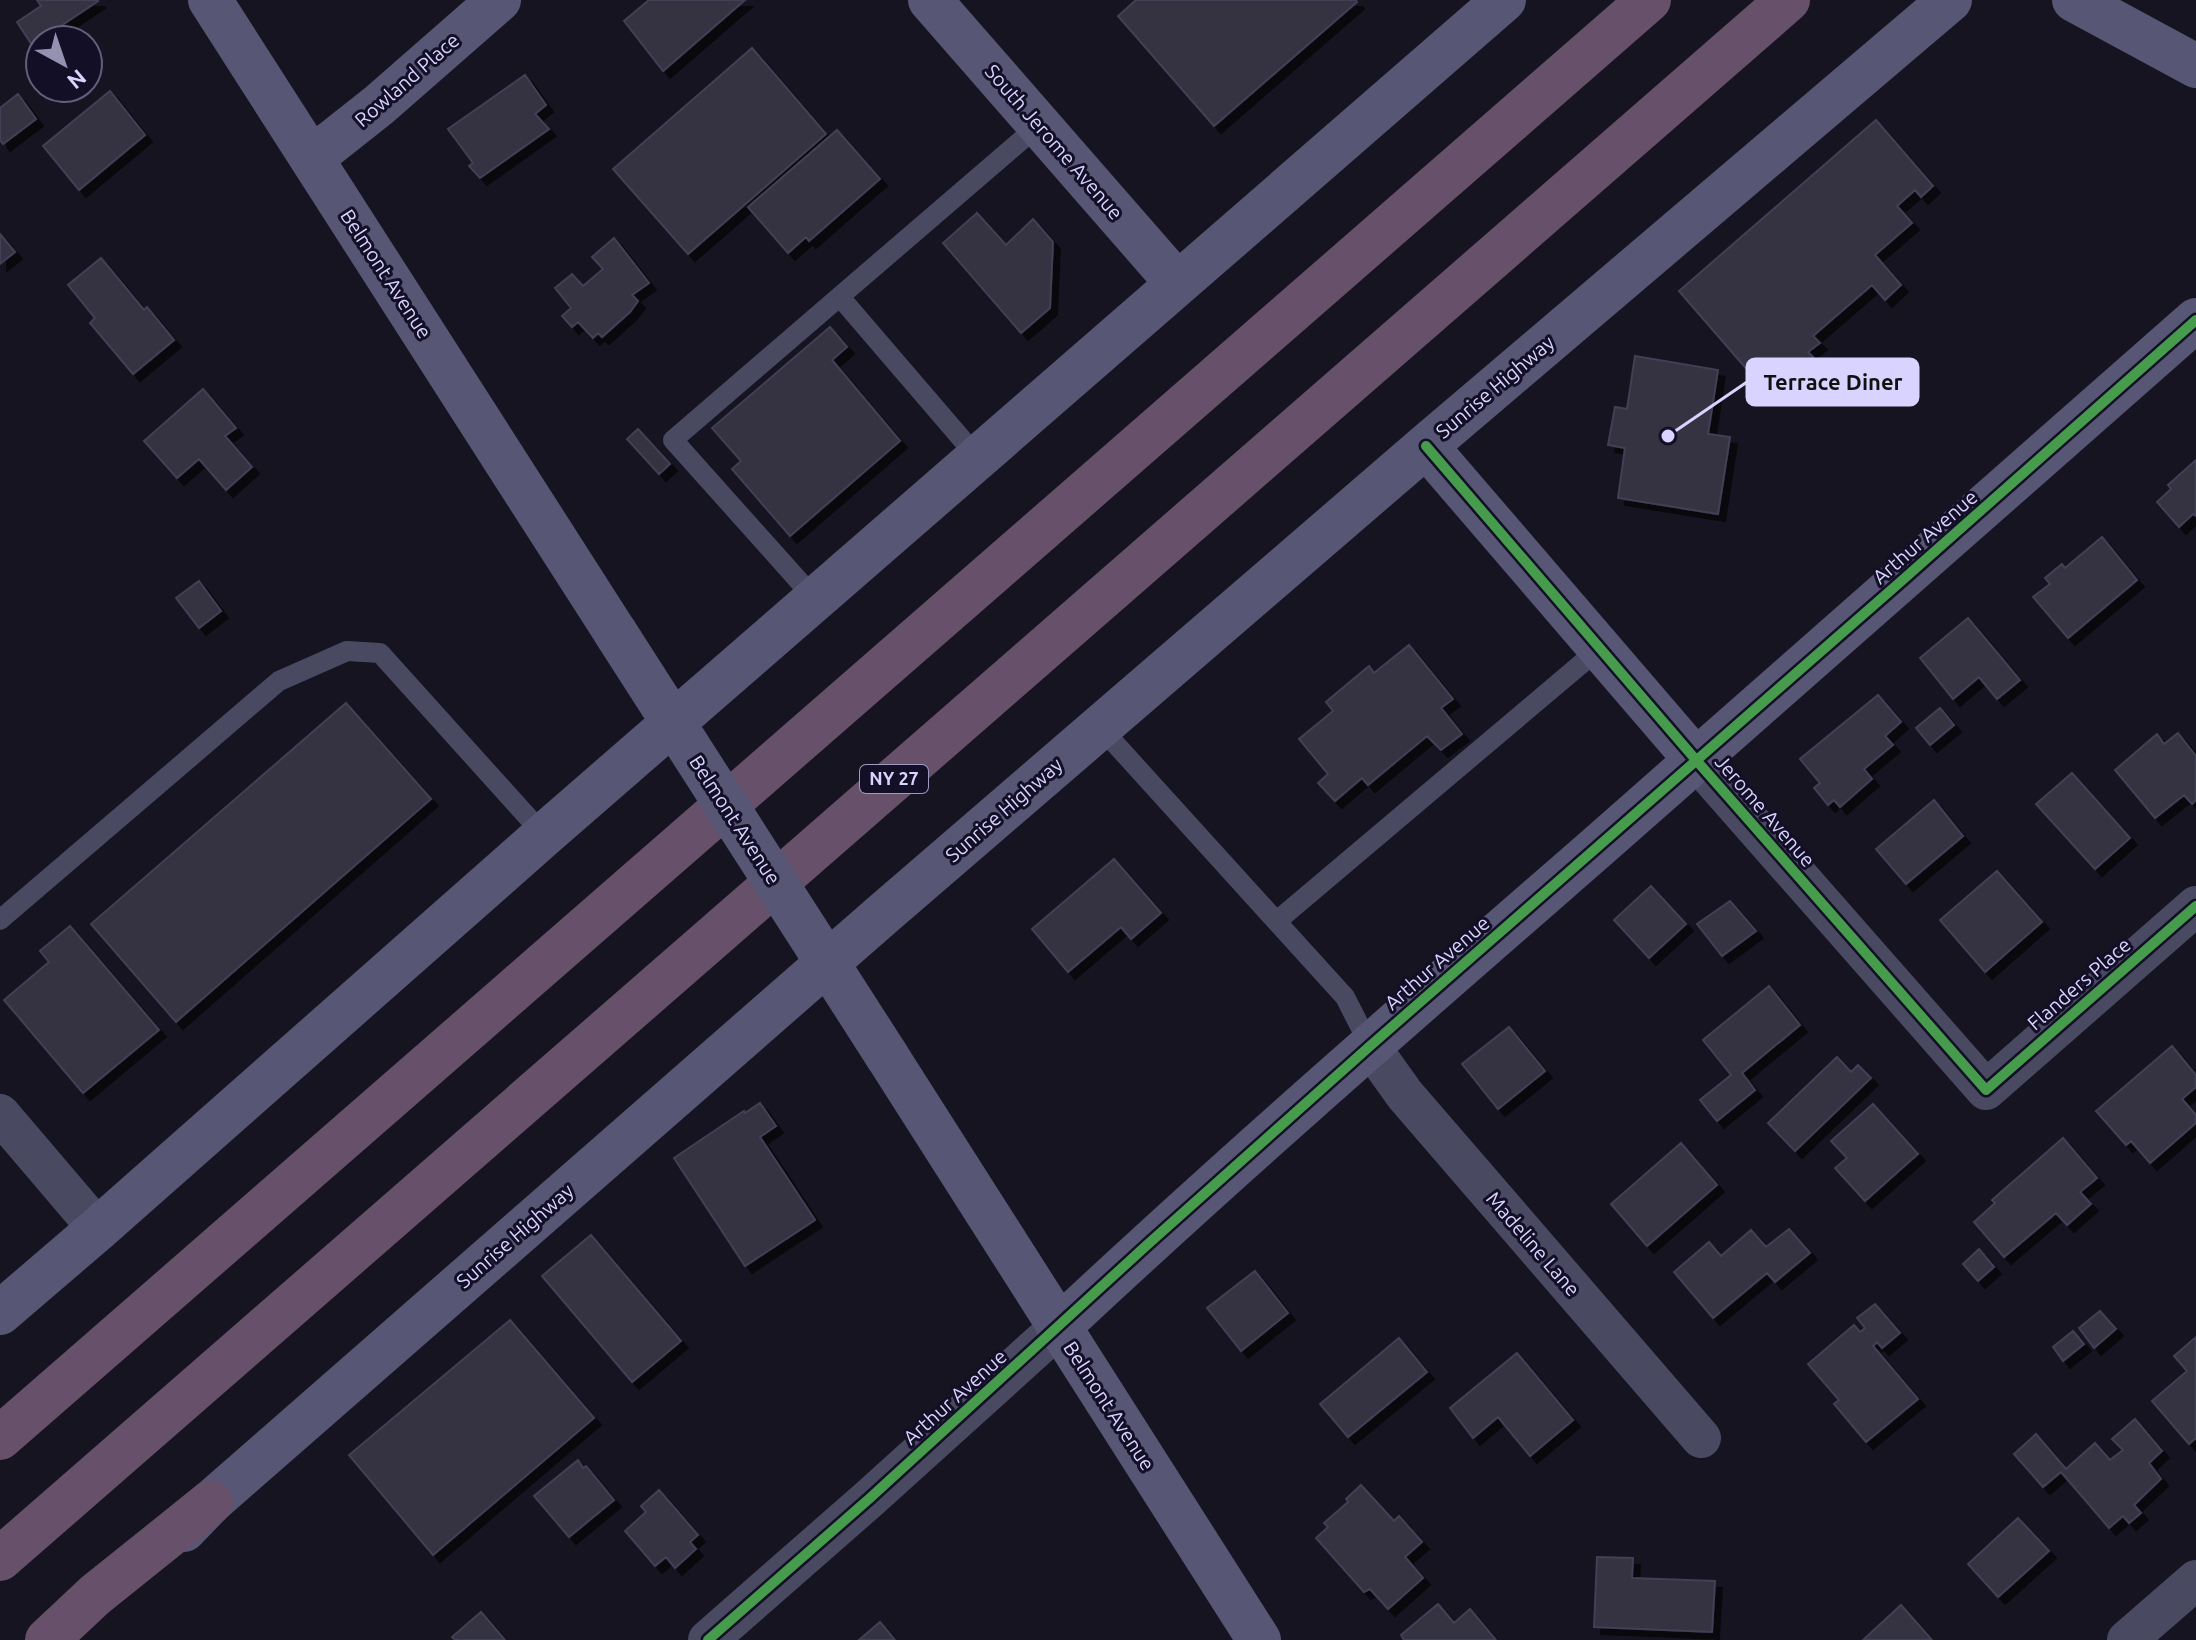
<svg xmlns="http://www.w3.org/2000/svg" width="2196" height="1640" font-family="Ubuntu,sans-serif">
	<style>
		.building { fill: #343243; stroke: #433f54; stroke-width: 2; filter: url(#shadow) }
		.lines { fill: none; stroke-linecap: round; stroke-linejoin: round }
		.lane { stroke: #4a4962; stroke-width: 20 }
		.street { stroke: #4a4962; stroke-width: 40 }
		.secondary { stroke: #575674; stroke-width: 44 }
		.highway { stroke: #67516a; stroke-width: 44 }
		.secondary-bridge { stroke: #575674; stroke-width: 44 }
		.cycleway-casing { stroke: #130f26; stroke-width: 15 }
		.cycleway { stroke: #469c4c; stroke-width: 10 }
		.labels { text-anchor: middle; stroke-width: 6; stroke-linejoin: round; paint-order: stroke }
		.shield { fill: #130f26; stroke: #9e99be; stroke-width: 2 }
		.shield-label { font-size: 18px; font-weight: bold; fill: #d9d4ff }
		.street-label { font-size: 20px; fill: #d9d4ff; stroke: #130f26 }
		.leader { fill: none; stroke: #d9d4ff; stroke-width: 3 }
		.callout-dot { fill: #d9d4ff; stroke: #130f26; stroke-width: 3 }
		.callout { fill: #d9d4ff; stroke: #d9d4ff; stroke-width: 3 }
		.callout-label { font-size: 22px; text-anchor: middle; font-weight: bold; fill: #111 }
	</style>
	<defs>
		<filter id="shadow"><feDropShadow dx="7" dy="7" stdDeviation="0" flood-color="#0009"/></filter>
	</defs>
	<rect width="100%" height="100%" fill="#161421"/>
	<path class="building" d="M37 0H97L98 1 32 45 17 22 41 6Z
		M649 0H745L663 71 624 21Z
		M1136 0H1356L1357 2 1214 126 1118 16Z
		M752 48 826 134 688 254 613 169Z
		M525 75 546 105 535 114 549 129 480 178 469 166 473 163 448 129Z
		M110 91 145 135 79 190 43 146Z
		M18 94 36 119 3 144 0 140V108Z
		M1876 120 1933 186 1921 197 1915 190 1897 206 1912 223 1875 255 1901 285 1885 300 1872 285 1813 336 1820 343 1808 352 1813 357 1800 368 1796 364 1784 373 1789 379 1772 393 1765 386 1763 388 1679 291Z
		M837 130 880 179 809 241 806 237 788 253 748 207Z
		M977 213 1006 245 1033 219 1053 242 1050 308 1021 333 943 243Z
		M0 234 15 252 0 264Z
		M614 238 649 283 632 295 638 301 630 312 602 337 598 333 593 338 578 322 572 327 562 316 571 308 555 288 572 274 583 286 603 269 592 257Z
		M101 258 144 310 147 307 174 340 133 374 90 323 95 318 68 285Z
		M830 327 847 347 832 360 900 441 790 536 732 469 741 461 712 428Z
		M1635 356 1718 370 1708 434 1730 437 1718 514 1618 498 1625 448 1608 445 1615 407 1627 409Z
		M203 389 236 428 225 436 252 467 226 490 199 459 177 478 144 441Z
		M638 429 670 464 659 474 627 439Z
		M2196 460V516L2193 514 2179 527 2157 502 2171 489 2168 485Z
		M2102 537 2137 580 2068 638 2033 597 2050 584 2045 578 2062 564 2065 568Z
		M199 581 221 611 199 628 176 598Z
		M1968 618 2020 680 1997 699 1979 677 1953 699 1920 658Z
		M1409 645 1453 699 1441 708 1462 734 1441 750 1427 736 1368 785 1362 778 1335 801 1318 783 1328 774 1299 739 1333 711 1326 702 1369 666 1374 673Z
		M1878 695 1901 722 1885 736 1893 745 1864 769 1872 779 1840 807 1834 800 1828 805 1814 788 1820 783 1800 759Z
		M346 703 431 799 176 1022 91 924Z
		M1940 708 1954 725 1930 745 1916 728Z
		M2178 733 2196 756V800L2192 804 2184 795 2155 818 2115 770 2157 734 2164 744Z
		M2072 773 2130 838 2095 869 2036 804Z
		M1934 800 1963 836 1906 884 1876 849Z
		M1114 859 1161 913 1131 939 1121 927 1068 972 1032 929Z
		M1997 871 2042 922 1985 972 1940 920Z
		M1651 886 1686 924 1649 958 1614 920Z
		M1730 901 1756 931 1722 956 1697 924Z
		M70 926 159 1030 83 1093 4 1000 49 962 40 951Z
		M1769 986 1800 1025 1742 1073 1755 1090 1717 1121 1700 1100 1731 1075 1703 1040Z
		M1509 1027 1545 1071 1498 1109 1462 1064Z
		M2172 1046 2196 1075V1087L2182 1099 2196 1115V1123L2150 1163 2131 1141 2126 1145 2096 1111Z
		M1837 1057 1851 1072 1858 1065 1871 1078 1795 1151 1768 1123Z
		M760 1103 776 1126 760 1137 815 1220 745 1266 674 1158 744 1111 745 1113Z
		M1873 1104 1918 1154 1865 1201 1835 1168 1847 1158 1831 1141Z
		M2063 1138 2097 1178 2080 1192 2091 1204 2067 1225 2056 1213 2004 1257 1974 1222 1995 1203 1992 1200Z
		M1681 1143 1717 1185 1647 1246 1611 1204Z
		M1789 1229 1810 1253 1775 1282 1767 1273 1713 1318 1674 1272 1709 1242 1721 1256 1751 1230 1766 1247Z
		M591 1235 681 1341 632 1382 542 1276Z
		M1979 1249 1994 1267 1978 1281 1963 1264Z
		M1255 1271 1288 1313 1241 1351 1207 1308Z
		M1875 1304 1900 1333 1882 1348 1877 1342 1873 1346 1918 1399 1866 1442 1834 1404 1839 1400 1808 1364 1854 1325 1860 1332 1865 1328 1857 1318Z
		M2100 1311 2116 1329 2094 1348 2079 1328Z
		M510 1320 594 1418 433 1555 349 1455Z
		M2073 1331 2084 1344 2063 1361 2053 1347Z
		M2196 1337V1438L2189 1444 2152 1401 2187 1371 2174 1356Z
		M1399 1338 1427 1372 1348 1437 1320 1404Z
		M1517 1353 1573 1420 1530 1456 1498 1417 1473 1438 1450 1408Z
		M2135 1419 2162 1451 2149 1463 2161 1479 2134 1505 2141 1513 2129 1523 2123 1516 2109 1528 2061 1472 2043 1487 2014 1454 2036 1434 2066 1469 2095 1443 2110 1460 2123 1450 2112 1439Z
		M578 1460 583 1468 586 1466 614 1500 569 1537 534 1496Z
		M1361 1485 1394 1521 1399 1516 1422 1542 1405 1557 1423 1578 1388 1609 1370 1589 1364 1592 1316 1538 1328 1527 1324 1523 1348 1502 1346 1499Z
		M659 1490 698 1535 690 1542 696 1549 675 1568 666 1557 655 1566 625 1531 646 1512 641 1506Z
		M2018 1518 2049 1551 1998 1597 1968 1564Z
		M1597 1557 1633 1558 1632 1578 1715 1581 1712 1632 1594 1627Z
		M1438 1604 1454 1623 1470 1609 1496 1640H1404L1401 1635Z
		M1901 1605 1932 1640H1863Z
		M481 1612 505 1640H455L452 1637Z
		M880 1622 895 1640H859Z"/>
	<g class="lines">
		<path class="lane" d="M840 297 979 459
			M816 600 673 440 1039 125
			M1100 727 1345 997 1370 1046
			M0 920 279 681 347 651 380 653 544 835
			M1277 921 1600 648"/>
		<path class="street" d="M1696 760 1986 1090 2196 906
			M1370 1046 1405 1095 1701 1438
			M0 1114 98 1229
			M708 1640 870 1498 1058 1328
			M2127 1640 2196 1580"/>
		<path class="secondary" d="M210 0 615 632
			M930 0 1177 283
			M2074 0 2196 66
			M312 158 379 105 499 0
			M1426 446 1696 760
			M887 1056 1259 1640
			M0 1313 98 1229 544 835 1504 0
			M1058 1328C1233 1164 1414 1007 1594 850 1795 674 1996 498 2196 320
			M184 1530 211 1502 882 915 1426 446 1950 0"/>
		<path class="highway" d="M0 1438 1649 0
			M0 1559 1788 0
			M47 1640 95 1595 211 1502"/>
		<path class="secondary-bridge" d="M615 632 887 1056"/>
		<defs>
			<path id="cycleway" d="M1426 446 1696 760 1986 1090 2196 906
				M708 1640 870 1498 1147 1245 1370 1046 1898 584 2196 320"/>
		</defs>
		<use href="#cycleway" class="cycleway-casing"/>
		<use href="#cycleway" class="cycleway"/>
	</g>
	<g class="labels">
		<rect class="shield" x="860" y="765" width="68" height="28" rx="6"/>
		<g class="shield-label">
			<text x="894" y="785">NY 27</text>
		</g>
		<g class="street-label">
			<text transform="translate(407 80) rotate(-41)" y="7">Rowland Place</text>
			<text transform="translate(1054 142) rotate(49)" y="7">South Jerome Avenue</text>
			<text transform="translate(386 274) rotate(57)" y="7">Belmont Avenue</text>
			<text transform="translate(1495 387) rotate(-40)" y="7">Sunrise Highway</text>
			<text transform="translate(1925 537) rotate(-41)" y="7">Arthur Avenue</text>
			<text transform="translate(1004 810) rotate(-41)" y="7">Sunrise Highway</text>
			<text transform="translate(1765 811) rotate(49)" y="7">Jerome Avenue</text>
			<text transform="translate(735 820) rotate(57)" y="7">Belmont Avenue</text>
			<text transform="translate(1437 963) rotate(-41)" y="7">Arthur Avenue</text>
			<text transform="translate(2079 984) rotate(-41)" y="7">Flanders Place</text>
			<text transform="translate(515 1236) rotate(-41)" y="7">Sunrise Highway</text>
			<text transform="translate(1533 1244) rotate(49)" y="7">Madeline Lane</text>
			<text transform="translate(955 1397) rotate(-42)" y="7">Arthur Avenue</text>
			<text transform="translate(1109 1406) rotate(57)" y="7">Belmont Avenue</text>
		</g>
	</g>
	<path class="leader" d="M1668 436L1747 382"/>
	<circle class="callout-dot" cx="1668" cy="436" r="8"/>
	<rect class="callout" x="1747" y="359" width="171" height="46" rx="8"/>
	<g class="callout-label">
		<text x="1833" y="390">Terrace Diner</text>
	</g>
	<g transform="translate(64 64) rotate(140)"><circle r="38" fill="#130f26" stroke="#625e7d" stroke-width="2"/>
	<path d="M0-6L14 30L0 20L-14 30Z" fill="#9591b1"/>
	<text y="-12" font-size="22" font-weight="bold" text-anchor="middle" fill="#d9d4ff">N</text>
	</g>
</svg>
